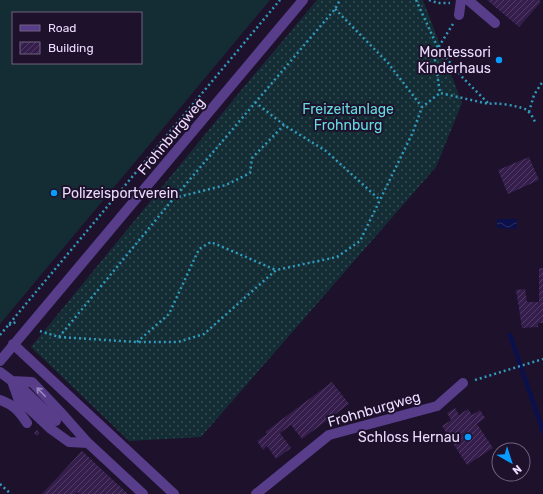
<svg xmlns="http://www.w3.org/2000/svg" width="543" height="494" font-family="Rubik,sans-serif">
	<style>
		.grass { fill: url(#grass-dots) }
		.pitch { fill: #142d35; fill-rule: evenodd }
		.water { fill: url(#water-waves) }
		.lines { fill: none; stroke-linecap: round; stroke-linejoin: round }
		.stream { stroke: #0b0f4a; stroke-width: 4.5 }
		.building { fill: url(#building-hatch) }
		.path { stroke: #319bbd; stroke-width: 2.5; stroke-dasharray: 2 3; stroke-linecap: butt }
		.minor { stroke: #573d8a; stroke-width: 10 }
		.oneway { stroke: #9a85bf }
		.poi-dot { fill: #099bfd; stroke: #1e112b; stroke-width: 1.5 }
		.labels { text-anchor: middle; stroke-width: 4; stroke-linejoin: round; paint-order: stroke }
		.poi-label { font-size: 14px; fill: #ebdcff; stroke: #1e112b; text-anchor: end }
		.park-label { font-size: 14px; fill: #66dae0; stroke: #1e112b }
		.street-label { font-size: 14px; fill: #ebdcff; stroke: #1e112b }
	</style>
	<defs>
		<pattern id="grass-dots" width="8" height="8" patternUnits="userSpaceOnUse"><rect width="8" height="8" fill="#142d35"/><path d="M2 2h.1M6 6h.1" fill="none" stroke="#364b53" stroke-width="1.8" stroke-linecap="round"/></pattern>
		<pattern id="water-waves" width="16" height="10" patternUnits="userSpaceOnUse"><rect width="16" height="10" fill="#0b0f4a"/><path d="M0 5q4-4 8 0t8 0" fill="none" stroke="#2f3165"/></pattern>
		<pattern id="building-hatch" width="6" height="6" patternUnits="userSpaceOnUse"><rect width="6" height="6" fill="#351d4c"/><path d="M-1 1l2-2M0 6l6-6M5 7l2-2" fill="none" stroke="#523d67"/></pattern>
	</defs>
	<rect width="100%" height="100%" fill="#1e112b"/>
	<path class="grass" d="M317 0H423L462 103 436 167 201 437 129 441 31 347 243 88Z"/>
	<path class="pitch" d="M0 0H270L0 324ZM13 13H141V63H13Z"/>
	<path class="water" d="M497 219H517L516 229 497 228Z"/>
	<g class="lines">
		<path class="stream" d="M510 335 543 431"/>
	</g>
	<path class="building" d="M487 0H539L541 2 519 27Z
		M529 157 539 180 508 194 498 170Z
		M539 268H543V323H538V327L522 328 516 290 525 289 527 302H539Z
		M332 382 349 404 302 439 291 425 280 433 291 448 276 459 267 446 263 450 257 441 267 434 265 432Z
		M455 408 459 415 468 409 472 415 480 410 485 418 477 424 493 448 467 465 442 426 451 420 447 413Z
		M37 430 40 433 37 436 34 433Z
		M82 451 128 494H79L77 492 75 494H42Z"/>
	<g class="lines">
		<path class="path" d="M416 0 438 48 463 78 488 103
			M429 0 438 3H450
			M335 9 388 63 422 107
			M453 24 438 48 435 60 440 93 489 104C496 102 517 106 525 109 530 112 533 117 535 122
			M255 102 284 125 326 151 380 200
			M529 112 534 95 543 81
			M174 198 226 185 250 173 252 158 284 125
			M9 325 16 322
			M40 331 59 337 174 198 335 9 340 0
			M0 335 280 0
			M59 337 137 342H178L204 334 276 270 337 257 360 241 413 132 422 107 440 93
			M137 342 169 314 199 249 211 242 276 270
			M475 380 543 359
			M0 484 11 494"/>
		<path class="minor" d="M468 0 495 23
			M459 15 461 0
			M13 344 174 494
			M0 361 303 0
			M0 372 24 390 56 421
			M12 381 32 382 64 416 88 443 143 494
			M12 381 18 398 51 429 69 442 88 443
			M0 400C14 405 19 411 27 423
			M256 494 329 435 437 406 463 383"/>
	</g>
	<defs><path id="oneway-shaft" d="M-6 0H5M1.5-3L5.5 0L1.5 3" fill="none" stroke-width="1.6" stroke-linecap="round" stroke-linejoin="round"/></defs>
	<use class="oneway" href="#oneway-shaft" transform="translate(41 392) rotate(-134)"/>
	<g class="poi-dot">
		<circle cx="499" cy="60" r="4"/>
		<circle cx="54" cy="193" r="4"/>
		<circle cx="468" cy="437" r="4"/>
	</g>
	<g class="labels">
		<g class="poi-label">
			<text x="491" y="57">Montessori<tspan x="491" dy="16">Kinderhaus</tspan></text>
			<text x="62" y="198" text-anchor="start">Polizeisportverein</text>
			<text x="460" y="442">Schloss Hernau</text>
		</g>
		<g class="park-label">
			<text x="348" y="114">Freizeitanlage<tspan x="348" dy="16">Frohnburg</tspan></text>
		</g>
		<g class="street-label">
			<text transform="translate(171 136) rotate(-50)" y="5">Frohnburgweg</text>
			<text transform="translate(374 409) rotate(-16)" y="5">Frohnburgweg</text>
		</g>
	</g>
	<rect x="12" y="12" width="130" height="52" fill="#1e112b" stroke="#706280"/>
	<rect x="20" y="25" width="20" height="6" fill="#573d8a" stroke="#706280"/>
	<text x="48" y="32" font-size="12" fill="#ebdcff">Road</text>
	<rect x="20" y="42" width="20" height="12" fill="url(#building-hatch)" stroke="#706280"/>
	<text x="48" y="52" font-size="12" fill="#ebdcff">Building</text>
	<g transform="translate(511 462) rotate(141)"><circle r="19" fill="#1e112b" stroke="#706280"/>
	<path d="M0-3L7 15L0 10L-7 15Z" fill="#099bfd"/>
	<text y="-6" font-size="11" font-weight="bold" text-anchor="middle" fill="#ebdcff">N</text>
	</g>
</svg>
